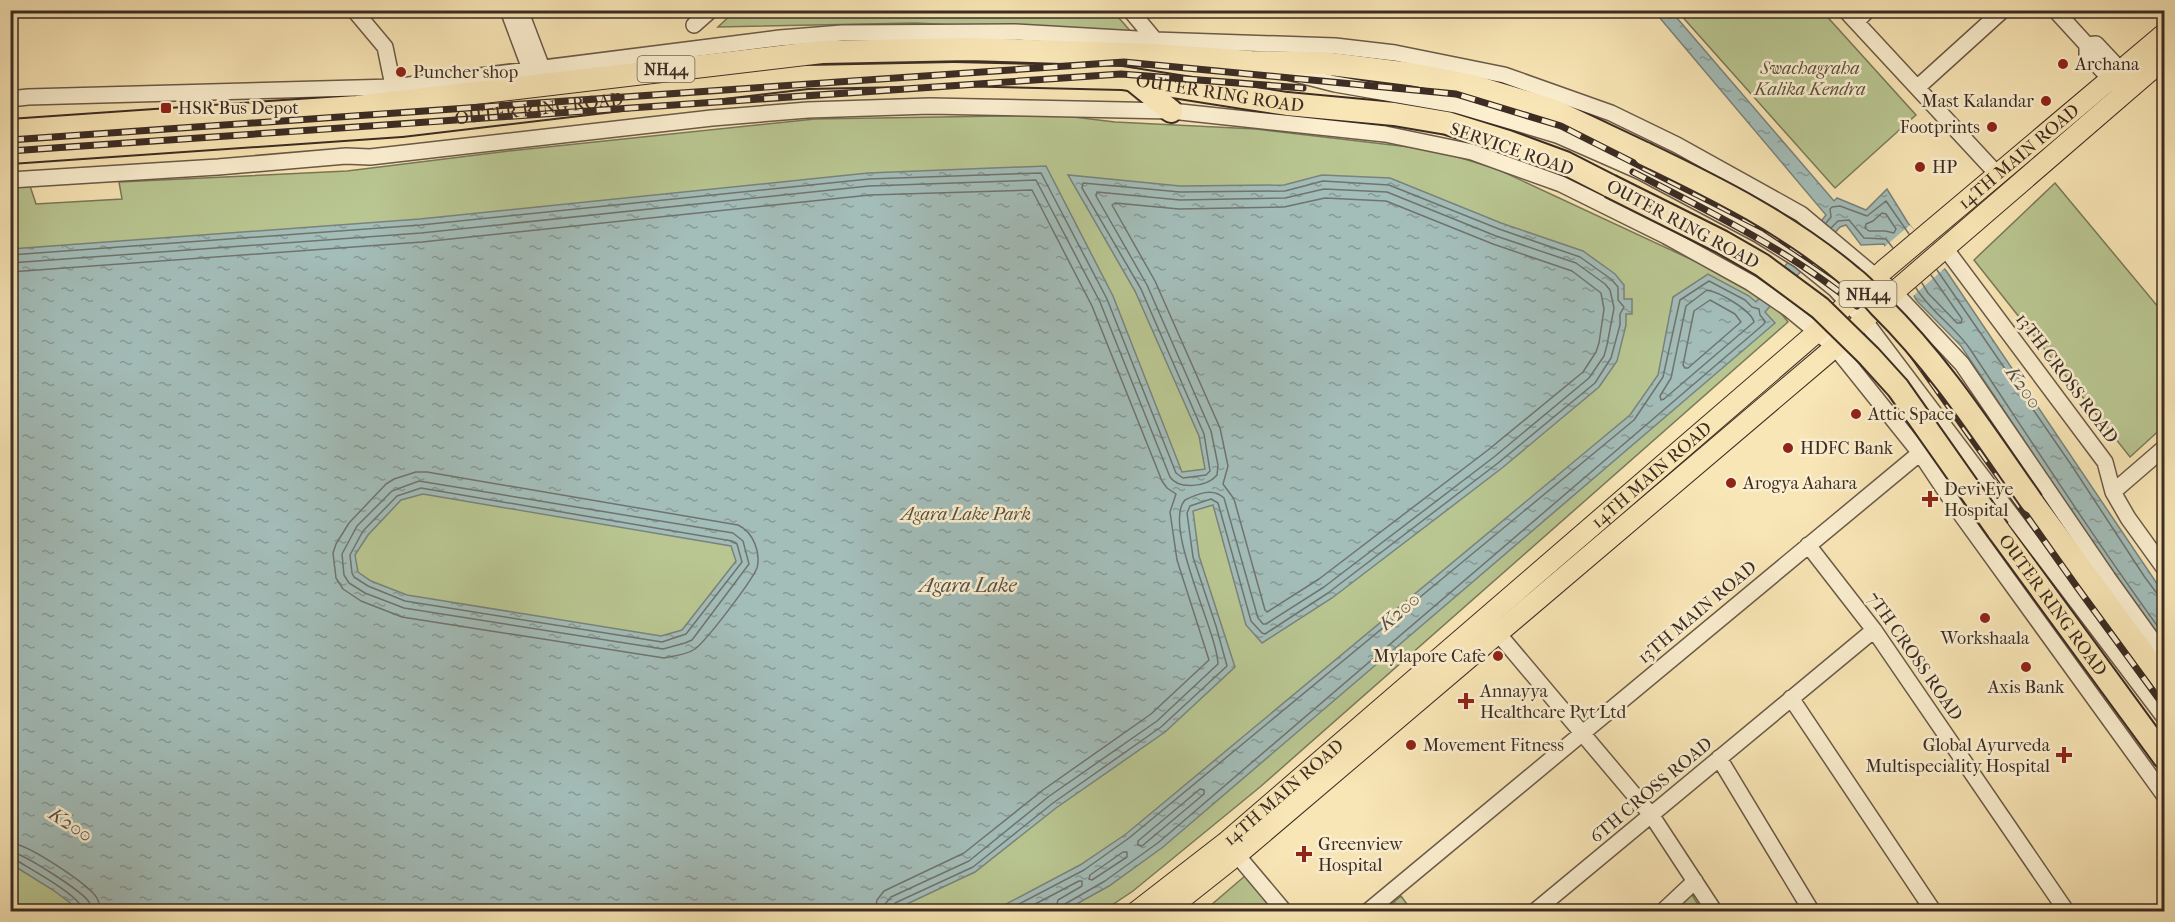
<svg xmlns="http://www.w3.org/2000/svg" width="2175" height="922" font-family="'IM FELL French Canon',serif">
	<style>
		.grass { fill: url(#grass-dots); stroke: #7a795a; stroke-width: 1.5 }
		.green { fill: #b9c691; stroke: #7a795a; stroke-width: 1.5 }
		.water { fill: url(#water-ripples); stroke: #7a837d; stroke-width: 1.5; fill-rule: evenodd }
		.pier { fill: #f9e6b6 }
		.lines { fill: none; stroke-linecap: round; stroke-linejoin: round }
		.shore { stroke: #70746e; stroke-width: 1.5 }
		.minor-casing { stroke: #6b5a48; stroke-width: 18 }
		.major-casing { stroke: #3c2c24; stroke-width: 22 }
		.highway-casing { stroke: #3c2c24; stroke-width: 26 }
		.minor { stroke: #fbefd0; stroke-width: 15 }
		.major { stroke: #f9e6b6; stroke-width: 20 }
		.highway { stroke: #f9e6b6; stroke-width: 22 }
		.rail-casing { stroke: #3c2c24; stroke-width: 7 }
		.rail { stroke: #fbefd0; stroke-width: 4.5; stroke-dasharray: 14; stroke-linecap: butt }
		.highway-bridge-casing { stroke: #3c2c24; stroke-width: 26; stroke-linecap: butt }
		.highway-bridge { stroke: #f9e6b6; stroke-width: 22 }
		.poi-dot { fill: #8f2418; stroke: #fbefd0; stroke-width: 2 }
		.labels { text-anchor: middle; stroke-width: 5; stroke-linejoin: round; paint-order: stroke }
		.shield { fill: #fbefd0; stroke: #756658; stroke-width: 1.5 }
		.shield-label { font-size: 16px; font-weight: bold; fill: #3c2c24 }
		.poi-label { font-size: 18px; fill: #3c2c24; stroke: #fbefd0; text-anchor: start }
		.park-label { font-size: 18px; font-style: italic; fill: #5b523f; stroke: #fbefd0 }
		.street-label { font-size: 18px; fill: #3c2c24; stroke: #fbefd0 }
		.water-label { font-size: 20px; font-style: italic; fill: #565049; stroke: #fbefd0 }
	</style>
	<defs>
		<pattern id="grass-dots" width="8" height="8" patternUnits="userSpaceOnUse" patternTransform="scale(1.5)"><rect width="8" height="8" fill="#b9c691"/><path d="M2 2h.1M6 6h.1" fill="none" stroke="#a0aa7d" stroke-width="1.8" stroke-linecap="round"/></pattern>
		<pattern id="water-ripples" width="26" height="14" patternUnits="userSpaceOnUse" patternTransform="scale(1.5)"><rect width="26" height="14" fill="#a3bdb9"/><path d="M2 4q2-2 4 0t4 0M15 11q2-2 4 0t4 0" fill="none" stroke="#869a96"/></pattern>
	</defs>
	<rect width="100%" height="100%" fill="#f9e6b6"/>
	<filter id="stains"><feTurbulence type="fractalNoise" baseFrequency=".00333" numOctaves="4"/><feColorMatrix values="0 0 0 0 .2 0 0 0 0 .09 0 0 0 0 .02 0 0 0 .5 -.17"/></filter>
	<radialGradient id="worn" r=".72"><stop offset=".6" stop-color="#630" stop-opacity="0"/><stop offset="1" stop-color="#630" stop-opacity=".3"/></radialGradient>
	<path class="grass" d="M1401 896 1412 911H1383Z"/>
	<path class="green" d="M736 10H1112L1132 33 915 23 718 27Z
		M1681 11H1822L1916 115 1835 188 1679 13Z
		M1057 115 1115 122 1256 129 1435 150 1497 169 1701 264 1756 294 1780 312 1788 322 1260 787 1133 891 1103 911H11L10 187 30 186 36 204 122 199 119 182 347 171 509 151 815 119Z
		M2055 183 2164 314V426L2130 457 1974 260Z
		M1246 875 1276 912H1203Z
		M1691 893 1702 911 1673 912Z"/>
	<path class="water" d="M1654 11H1671L1834 201 1837 198 1866 210 1887 189 1908 223 1947 272 2164 594V645L2127 594 1961 346 1917 301 1884 244 1861 245 1846 225 1840 227 1765 312 1775 323 1163 847 1109 886 1064 911 991 912 1080 865 1126 834 1630 415 1658 375 1673 297 1708 274 1749 296 1756 302 1826 215Z
		M1046 166 1113 296 1182 472 1205 469 1199 436 1135 291 1068 175 1180 186 1284 185 1322 175 1390 178 1501 223 1583 251 1615 274 1624 285V299H1632V314H1626V325L1617 361 1599 387 1502 468 1332 598 1262 643 1246 625 1213 505 1193 511 1199 556 1235 667 1165 732 1056 808 975 872 892 911H81L53 890 11 864V249L420 219 868 173ZM423 494 731 546 736 561 682 630 661 636 407 595 371 581 358 572 355 555 368 535 401 500Z"/>
	<path class="pier" d="M1910 225 1946 267 1912 297 1883 248Z"/>
	<g class="lines">
		<path class="shore" d="M1325 198 1386 201 1493 244 1572 271 1601 293 1604 309 1599 343 1596 352 1583 372 1488 450 1319 579 1267 612 1265 610 1234 499 1223 484 1228 466 1220 428 1155 281 1112 205 1115 203 1179 209 1284 207Z
			M1882 213 1886 214 1896 229 1894 233 1885 231H1869L1865 228 1866 224 1873 221Z
			M1826 223 1831 217 1830 209 1832 207 1840 206 1867 216 1886 201 1909 234
			M1831 228 1838 221 1849 220 1864 238 1886 239 1893 248
			M10 255 421 225 869 179 1041 173 1107 299 1176 473 1183 478 1206 475 1210 471 1204 434 1141 289 1082 188 1083 183 1180 192 1285 191 1323 181 1389 185 1499 229 1580 257 1611 279 1618 287V300L1624 307 1620 314V325L1611 358 1595 383 1498 463 1328 593 1265 634 1262 633 1251 621 1218 503 1211 499 1190 506 1187 513 1193 557 1216 626 1227 666 1161 727 1053 803 973 867 895 903 891 912
			M10 263 421 233 869 186 1036 180 1100 302 1170 477C1179 490 1207 487 1217 475L1218 465 1211 431 1147 285 1096 196 1097 192 1180 200 1285 198 1324 189 1387 192 1496 236 1576 263 1605 284 1610 290 1614 308 1607 345 1604 356 1589 378 1494 457 1324 587 1266 624H1263L1258 618 1224 498C1213 487 1197 494 1185 500 1162 525 1217 631 1218 664L1157 721 1048 797 969 861 891 897 885 904 884 912
			M1937 270 2072 466 2144 576 2158 595 2164 597
			M10 272 422 242 870 195 1032 190 1092 306 1162 481 1167 488 1176 494 1170 512 1177 560 1209 660 1151 714 1043 790 964 853 884 891 877 900 875 912
			M1922 283 1928 293 1957 323H1961L1962 319 1931 275
			M1916 288C1930 311 1955 327 1970 349 2034 445 2096 542 2164 635
			M1707 290C1719 292 1751 310 1754 322L1664 399 1661 400 1660 396 1671 378 1686 306Z
			M1710 300 1735 314 1741 322 1688 368H1685L1683 365 1694 311Z
			M416 472H427L738 525C753 532 761 552 757 568 751 582 707 640 695 649 686 655 673 656 664 658L402 617 361 601 343 589 336 578 333 553 336 544 349 523 386 484 394 479Z
			M419 481 733 533 743 541 749 564 692 640 685 643 663 649 404 608 365 593 349 583 344 575 342 554 357 526 392 491Z
			M421 488 732 541 737 544 742 562 686 634 662 642 405 601 368 586 354 577 352 573 350 555 363 531 397 496Z
			M1200 789 1204 790V794L1142 846 1138 845V841Z
			M10 843C27 843 82 881 94 894 99 899 100 905 100 912
			M10 852C22 852 83 892 89 902 91 906 91 907 91 912
			M1123 852H1127V857L1092 880 1089 879 1090 875Z
			M10 859 16 860C30 869 82 896 84 912
			M1004 912 1084 870 1129 838 1634 420 1663 377 1680 300 1709 281 1745 300 1752 307 1759 309 1760 315 1765 321 1764 324 1159 842 1105 881 1065 904 1062 912
			M1020 912 1079 881H1082V886L1058 900 1055 912"/>
		<defs>
			<path id="minor" d="M354 10 385 47 395 95
				M508 10 530 69
				M520 10 542 68
				M1130 10 1155 40 1154 46
				M1845 10 1998 175
				M2055 10 2087 45V54L2117 86
				M1856 22 1868 10
				M694 25 711 10
				M2087 45 2096 44 2127 77
				M1276 69 1335 84 1456 105 1557 135 1641 172 1759 235 1799 260 1835 289 1864 320 2164 717
				M1918 87 2003 10
				M10 99 28 97 393 87 780 38 842 33 1015 32 1155 40 1335 46 1395 53 1504 75 1611 113 1677 145 1801 214 1894 292 1962 364 2108 578 2164 656
				M10 180 218 167 346 156 370 157 712 118 808 110 930 106 1171 111 1385 134 1472 152 1561 184 1666 236 1751 283 1789 309 1835 347 1920 453 1960 513 2164 795
				M1945 248 2105 462 2113 492 2128 518 2164 568
				M2113 492 2164 448
				M1808 545 1874 630 2067 912
				M1491 625 1652 816 1715 912
				M1791 698 1934 912
				M1719 758 1812 912
				M1237 855 1285 912
				M1367 912 1920 453
				M1534 912 1874 630
				M1662 912 1695 881"/>
			<g id="major">
				<path id="s1" d="M1136 912 1225 843 1817 332 1884 270 2164 34"/>
				<path d="M1165 912 1237 855 1835 347 1894 292 2164 59"/>
			</g>
			<g id="highway">
				<path d="M1133 80 1171 111"/>
				<path d="M10 131 357 107 822 52 969 49 1154 55 1251 62 1323 63 1410 74 1469 85 1552 110 1645 154"/>
				<path id="s2" d="M10 152 401 125 807 77 954 74 1122 78 1287 104 1394 114 1447 123 1508 142 1565 163 1610 186"/>
				<path d="M2032 502 2164 682"/>
				<path id="s3" d="M1998 530 2164 757"/>
			</g>
		</defs>
		<use href="#minor" class="minor-casing"/>
		<use href="#major" class="major-casing"/>
		<use href="#highway" class="highway-casing"/>
		<use href="#minor" class="minor"/>
		<use href="#major" class="major"/>
		<use href="#highway" class="highway"/>
		<defs>
			<path id="rail" d="M10 140 1124 62 1456 94 1561 126 1765 229 1842 281 1875 312 1904 343 2077 587 2164 706
				M10 151 1121 74 1303 88
				M1633 172C1710 212 1789 250 1857 306"/>
		</defs>
		<use href="#rail" class="rail-casing"/>
		<use href="#rail" class="rail"/>
		<defs>
			<path id="highway-bridge" d="M1645 154C1718 189 1790 225 1852 278 1863 286 1872 297 1881 307 1940 365 1984 434 2032 502
				M1610 186 1722 242 1762 265 1820 308 1869 356 1898 388 1998 530"/>
		</defs>
		<use href="#highway-bridge" class="highway-bridge-casing"/>
		<use href="#highway-bridge" class="highway-bridge"/>
	</g>
	<g class="poi-dot">
		<circle cx="2063" cy="64" r="6"/>
		<circle cx="401" cy="72" r="6"/>
		<circle cx="2046" cy="101" r="6"/>
		<rect x="160" y="102" width="12" height="12" rx="3"/>
		<circle cx="1992" cy="127" r="6"/>
		<circle cx="1920" cy="167" r="6"/>
		<circle cx="1856" cy="414" r="6"/>
		<circle cx="1788" cy="448" r="6"/>
		<circle cx="1731" cy="483" r="6"/>
		<path d="M1927 490h6v6h6v6h-6v6h-6v-6h-6v-6h6z"/>
		<circle cx="1985" cy="618" r="6"/>
		<circle cx="1498" cy="656" r="6"/>
		<circle cx="2026" cy="667" r="6"/>
		<path d="M1463 692h6v6h6v6h-6v6h-6v-6h-6v-6h6z"/>
		<circle cx="1411" cy="745" r="6"/>
		<path d="M2061 746h6v6h6v6h-6v6h-6v-6h-6v-6h6z"/>
		<path d="M1301 845h6v6h6v6h-6v6h-6v-6h-6v-6h6z"/>
	</g>
	<g class="labels">
		<g class="shield">
			<rect x="637.5" y="56" width="57" height="26" rx="4.5"/>
			<rect x="1839.5" y="281" width="57" height="26" rx="4.5"/>
		</g>
		<g class="shield-label">
			<text x="666" y="75">NH44</text>
			<text x="1868" y="300">NH44</text>
		</g>
		<g class="poi-label">
			<text x="2075" y="70">Archana</text>
			<text x="413" y="78">Puncher shop</text>
			<text x="2034" y="107" text-anchor="end">Mast Kalandar</text>
			<text x="178" y="114">HSR Bus Depot</text>
			<text x="1980" y="133" text-anchor="end">Footprints</text>
			<text x="1932" y="173">HP</text>
			<text x="1868" y="420">Attic Space</text>
			<text x="1800" y="454">HDFC Bank</text>
			<text x="1743" y="489">Arogya Aahara</text>
			<text x="1944" y="495">Devi Eye<tspan x="1944" dy="21">Hospital</tspan></text>
			<text x="1985" y="644" text-anchor="middle">Workshaala</text>
			<text x="1486" y="662" text-anchor="end">Mylapore Cafe</text>
			<text x="2026" y="693" text-anchor="middle">Axis Bank</text>
			<text x="1480" y="697">Annayya<tspan x="1480" dy="21">Healthcare Pvt Ltd</tspan></text>
			<text x="1423" y="751">Movement Fitness</text>
			<text x="2050" y="751" text-anchor="end">Global Ayurveda<tspan x="2050" dy="21">Multispeciality Hospital</tspan></text>
			<text x="1318" y="850">Greenview<tspan x="1318" dy="21">Hospital</tspan></text>
		</g>
		<g class="park-label">
			<text x="1810" y="74">Swachagraha<tspan x="1810" dy="21">Kalika Kendra</tspan></text>
			<text x="966" y="520">Agara Lake Park</text>
		</g>
		<g class="street-label">
			<text dy="6" stroke="none"><textPath href="#s2" startOffset="1215">OUTER RING ROAD</textPath></text>
			<text dy="6" stroke="none"><textPath href="#s2" startOffset="531">OUTER RING ROAD</textPath></text>
			<text transform="translate(1512 149) rotate(19)" y="6">SERVICE ROAD</text>
			<text dy="6" stroke="none"><textPath href="#s1" startOffset="1162">14TH MAIN ROAD</textPath></text>
			<text transform="translate(1683 224) rotate(28)" y="6">OUTER RING ROAD</text>
			<text transform="translate(2067 378) rotate(53)" y="6">13TH CROSS ROAD</text>
			<text dy="6" stroke="none"><textPath href="#s1" startOffset="676">14TH MAIN ROAD</textPath></text>
			<text dy="6" stroke="none"><textPath href="#s3" startOffset="93">OUTER RING ROAD</textPath></text>
			<text transform="translate(1697 612) rotate(-40)" y="6">13TH MAIN ROAD</text>
			<text transform="translate(1915 656) rotate(55)" y="6">7TH CROSS ROAD</text>
			<text transform="translate(1651 790) rotate(-40)" y="6">6TH CROSS ROAD</text>
			<text dy="6" stroke="none"><textPath href="#s1" startOffset="190">14TH MAIN ROAD</textPath></text>
		</g>
		<g class="water-label">
			<text transform="translate(2024 387) rotate(55)" y="7">K200</text>
			<text x="968" y="592">Agara Lake</text>
			<text transform="translate(1399 611) rotate(-40)" y="7">K200</text>
			<text transform="translate(71 824) rotate(33)" y="7">K200</text>
		</g>
	</g>
	<rect width="2175" height="922" fill="none" stroke="#f9e6b6" stroke-width="36"/>
	<rect x="12" y="12" width="2151" height="898" fill="none" stroke="#3c2c24" stroke-width="3"/>
	<rect x="18" y="18" width="2139" height="886" fill="none" stroke="#3c2c24" stroke-width="1.5"/>
	<rect width="100%" height="100%" filter="url(#stains)"/>
	<rect width="100%" height="100%" fill="url(#worn)"/>
</svg>
